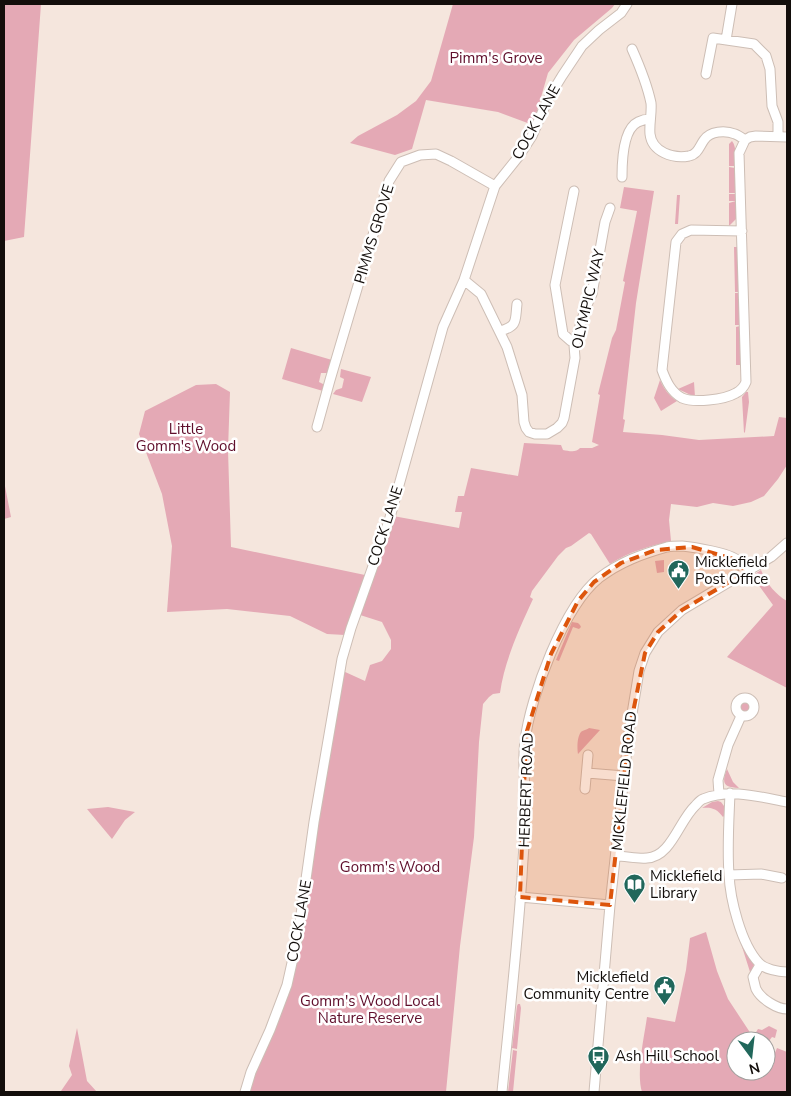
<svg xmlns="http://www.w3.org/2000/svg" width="791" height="1096" font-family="'Nunito Sans',sans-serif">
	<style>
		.green { fill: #e4a9b5 }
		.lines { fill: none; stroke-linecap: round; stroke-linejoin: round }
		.minor-casing { stroke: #cdbeb5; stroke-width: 11 }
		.minor { stroke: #fff; stroke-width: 9 }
		.marked { fill: #dd550c; fill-opacity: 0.2; stroke: #dd550c; stroke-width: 4; stroke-dasharray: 10 6; stroke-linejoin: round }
		.labels { text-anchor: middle; stroke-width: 5; stroke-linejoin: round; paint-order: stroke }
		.park-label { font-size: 15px; fill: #5f0e2b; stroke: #fff }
		.street-label { font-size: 15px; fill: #130e0b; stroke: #fff }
		.poi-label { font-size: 15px; fill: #130e0b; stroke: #fff; text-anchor: start }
	</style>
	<rect width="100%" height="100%" fill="#f5e6dd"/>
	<path class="green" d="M4 4H41L24 237 4 241Z
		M453 4H615L612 8 574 40 548 73 533 125 498 112 426 100 412 149 395 155 350 143 358 136 397 115 416 101 431 81Z
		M732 141C737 147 735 158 735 166H729V144Z
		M729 167 735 168 736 193H729Z
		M624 187 654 191 636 303 623 419 625 420 623 432 662 435 699 440 774 436 779 417 787 418V465L778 479 764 496 751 502 733 506 713 503 697 507 671 504 669 520 671 541C647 547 631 551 610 564L591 534 589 533 571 546 566 548 558 556 532 591 530 597 533 599C520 627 504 662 500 693L493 694 489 697 483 704 479 742 474 837 460 946 446 1092H246L272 1030 306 913 305 904 308 879 343 671 365 681 370 665 382 661 391 649V640L382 622 357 614 393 516 459 528 462 512H455L458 496H464L471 468 518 476 524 443 561 445 563 450C569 451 576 453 580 448H592L599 445 592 442 600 395 598 394 612 338 616 330 625 282 623 281 637 211 620 208Z
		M729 194H736L737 218 729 226V203L736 201H729Z
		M677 195H680L678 224H675Z
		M734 247H738L739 292H735Z
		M735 293H739L740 325H735Z
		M740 326 741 365H736V327Z
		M291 348 332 360 328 373H321L319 382 323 384 324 387 323 391 282 379Z
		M341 369 371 377 362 402 333 394 336 390 342 388 344 379 340 377Z
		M660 380C664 389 669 396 677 401L661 411 654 398Z
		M694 382 695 397 678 389Z
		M216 384 230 392 228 450 231 547 365 575 345 635 327 634 290 616 227 609 167 612 172 546 162 494 139 434 145 411 196 385Z
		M746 392H748L749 402 745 432 744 433 742 397Z
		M4 481 11 517 4 519Z
		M664 560V572L657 573 655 561Z
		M761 570C767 584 775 594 787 601V688L727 657 773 605 752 576Z
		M572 622 578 623 580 625 581 627 579 629 573 627 559 661 556 660Z
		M740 708a7 7 0 1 1 14 0a7 7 0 1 1-14 0Z
		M589 728 600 730 578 754C577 748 577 737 581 732 582 731 588 729 589 728Z
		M727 769 733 782 739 788C724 787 721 784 727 769Z
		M718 801 721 802 724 806V816L723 817C717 809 712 807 702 808L712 802Z
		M108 807 135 812 125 820 112 839 87 809Z
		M737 931 753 962 754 966 751 975Z
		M706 932 717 971 728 999 753 1037 758 1029 762 1030 769 1026 777 1030 775 1038 772 1037 769 1041 765 1039 764 1041H736V1071H766V1053L774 1055 777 1048 787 1052V1092H642C636 1073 644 1038 647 1017L675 1022 686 970 690 938Z
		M518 1004H520L521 1008 517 1049 512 1048 517 1006Z
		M77 1028 87 1081 97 1092H69L61 1091 72 1075 69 1066Z
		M513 1050 517 1051 513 1092H508Z"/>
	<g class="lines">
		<defs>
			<path id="minor" d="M726 40 732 4
				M632 49C640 67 647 84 651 103 652 113 649 124 650 134 652 152 673 159 689 156 698 154 699 147 704 140 710 131 725 130 735 134 738 135 742 138 745 140
				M706 74 713 38 754 44 766 56 770 69 772 106 778 122V136
				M622 177C622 162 623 129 638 122 642 120 646 119 650 119
				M574 191 555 285 563 334 571 341H575
				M742 231 691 230 682 234 676 242 662 370C666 381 671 392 682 398 694 403 724 400 736 393 740 391 744 387 746 382L739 153 745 140 750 137 756 136 787 137
				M464 280 481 294 507 347 522 395 524 422 526 428 529 432 535 434H547L557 428 562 423 564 418 575 358 574 345 586 307 592 294 605 222 610 208
				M500 331C518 326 515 321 517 304
				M317 427 330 380 389 181 401 162 420 155 436 154 451 161 495 186
				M736 707a9 9 0 1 1 18 0a9 9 0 1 1-18 0Z
				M587 773 624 776
				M585 789 588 755
				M730 793C729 820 727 847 729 874 730 899 741 944 759 963 764 969 779 972 787 972
				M719 794 718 780 728 745 741 716
				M616 856C626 856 637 859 647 858 671 857 679 821 695 806 697 804 700 800 703 799 730 788 760 797 787 802
				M729 875 761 874 782 878
				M520 897 610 905
				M760 965 753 977C754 981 755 986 756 989 761 999 777 1009 787 1009
				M245 1092 251 1072 270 1030 287 985 298 936 314 822 342 659 351 628 389 521 443 327 464 280 495 186 519 156 532 136 548 99 562 76 582 46 599 30 621 13 627 4
				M502 1092C509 1021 517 949 522 877 523 853 526 829 526 805 525 784 522 762 525 741 530 697 564 606 599 578 620 562 642 554 667 547 672 546 677 546 682 546 693 547 730 553 737 560 741 562 743 568 746 572
				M594 1092 610 905 624 776 629 732 639 671 645 653 658 632 682 610 771 557 787 543"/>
		</defs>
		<use href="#minor" class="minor-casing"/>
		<use href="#minor" class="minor"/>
	</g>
	<path class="marked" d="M692 547 737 560 746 572 682 610 658 632 645 653 629 732 610 905 520 897 526 734 551 654 578 601 594 582 621 563 656 550Z"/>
	<defs>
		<symbol id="civic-pin" viewBox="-11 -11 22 30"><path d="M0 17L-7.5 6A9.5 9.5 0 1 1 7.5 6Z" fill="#21675b" stroke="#fff"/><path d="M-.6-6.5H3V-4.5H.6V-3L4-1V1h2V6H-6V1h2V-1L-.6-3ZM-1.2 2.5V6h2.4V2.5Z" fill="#fff"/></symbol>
		<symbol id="library-pin" viewBox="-11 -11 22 30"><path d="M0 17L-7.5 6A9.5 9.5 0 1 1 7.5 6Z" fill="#21675b" stroke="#fff"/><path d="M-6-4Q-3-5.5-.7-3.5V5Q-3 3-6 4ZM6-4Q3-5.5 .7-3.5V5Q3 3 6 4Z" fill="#fff"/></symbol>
		<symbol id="bus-pin" viewBox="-11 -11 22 30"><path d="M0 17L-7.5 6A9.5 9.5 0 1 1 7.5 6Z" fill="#21675b" stroke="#fff"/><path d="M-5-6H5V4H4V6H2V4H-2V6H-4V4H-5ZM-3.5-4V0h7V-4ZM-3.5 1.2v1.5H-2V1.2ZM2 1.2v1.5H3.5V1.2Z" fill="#fff"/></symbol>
	</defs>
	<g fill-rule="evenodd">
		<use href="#civic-pin" x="666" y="558" width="25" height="34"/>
		<use href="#library-pin" x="622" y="872" width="25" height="34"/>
		<use href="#civic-pin" x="652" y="974" width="25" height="34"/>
		<use href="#bus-pin" x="586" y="1044" width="25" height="34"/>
	</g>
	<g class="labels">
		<g class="park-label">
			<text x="496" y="63">Pimm's Grove</text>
			<text x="186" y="434">Little<tspan x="186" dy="17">Gomm's Wood</tspan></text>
			<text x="390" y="872">Gomm's Wood</text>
			<text x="370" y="1006">Gomm's Wood Local<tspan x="370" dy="17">Nature Reserve</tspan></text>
		</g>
		<g class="street-label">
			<text transform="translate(536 122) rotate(-61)" y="5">COCK LANE</text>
			<text transform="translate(374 234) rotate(-73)" y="5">PIMMS GROVE</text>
			<text transform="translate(588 299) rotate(-77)" y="5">OLYMPIC WAY</text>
			<text transform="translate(385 526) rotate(-72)" y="5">COCK LANE</text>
			<text transform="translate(624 781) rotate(-84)" y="5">MICKLEFIELD ROAD</text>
			<text transform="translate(526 790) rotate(-88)" y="5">HERBERT ROAD</text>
			<text transform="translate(299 921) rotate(-80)" y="5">COCK LANE</text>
		</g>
		<g class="poi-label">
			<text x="695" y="567">Micklefield<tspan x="695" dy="17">Post Office</tspan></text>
			<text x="650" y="881">Micklefield<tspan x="650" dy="17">Library</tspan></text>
			<text x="649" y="982" text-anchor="end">Micklefield<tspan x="649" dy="17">Community Centre</tspan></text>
			<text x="615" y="1061">Ash Hill School</text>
		</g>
	</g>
	<rect width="791" height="1096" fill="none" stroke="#130e0b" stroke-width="10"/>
	<g transform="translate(751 1056) rotate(165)"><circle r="24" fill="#ffffff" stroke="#a19f9d"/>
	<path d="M0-4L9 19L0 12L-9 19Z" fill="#21675b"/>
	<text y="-8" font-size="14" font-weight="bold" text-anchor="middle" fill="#130e0b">N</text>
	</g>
</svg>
